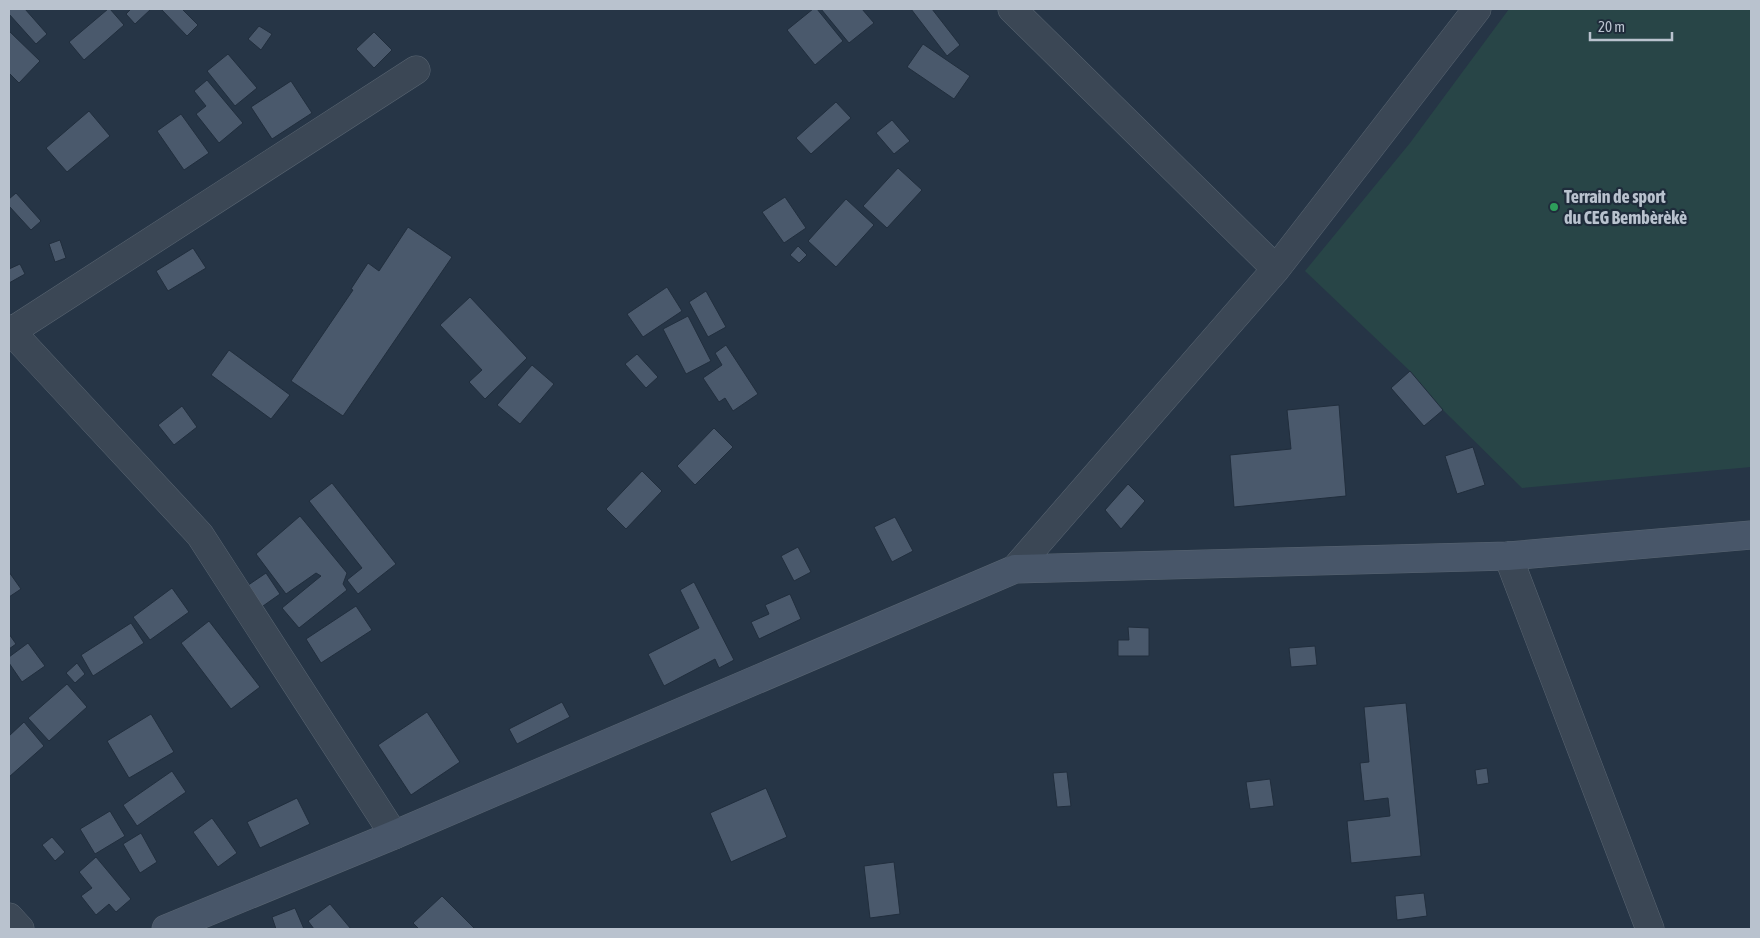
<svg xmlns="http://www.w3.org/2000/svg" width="1760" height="938" font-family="'Asap Condensed',sans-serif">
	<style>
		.green { fill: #284547 }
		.building { fill: #4a596c; stroke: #212e3d }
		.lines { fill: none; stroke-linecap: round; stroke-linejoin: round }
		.minor-casing { stroke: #596572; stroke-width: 29 }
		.secondary-casing { stroke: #596572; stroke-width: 29 }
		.minor { stroke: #3b4755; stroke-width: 28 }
		.secondary { stroke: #485669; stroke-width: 28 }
		.leisure-dot { fill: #2e9e5b; stroke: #1f2c3b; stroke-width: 2 }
		.labels { text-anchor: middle; stroke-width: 4.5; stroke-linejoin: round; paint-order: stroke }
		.poi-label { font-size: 18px; font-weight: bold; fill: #b9c2ce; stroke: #1f2c3b; text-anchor: start }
	</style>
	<rect width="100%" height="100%" fill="#263546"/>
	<path class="green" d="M1509 9H1751V467L1522 488 1443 410 1410 371 1305 271 1410 143Z"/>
	<path class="building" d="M9 9H25L47 34 36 44 9 14Z
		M108 9H110L124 25 84 60 69 42Z
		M131 9H151L135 24 126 14Z
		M161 9H182L198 25 187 36Z
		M813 9H817L843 41 815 65 787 30Z
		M821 9H862L874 23 849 43Z
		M911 9H932L960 45 947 56Z
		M259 26 272 34 261 50 248 39Z
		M9 31 40 61 19 83 9 73Z
		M374 32 392 50 374 68 356 49Z
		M923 44 970 76 954 99 907 67Z
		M228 54 257 88 235 106 207 71Z
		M207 80 243 123 219 143 196 114 206 106 194 91Z
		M291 81 312 113 272 139 251 107Z
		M836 102 851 118 811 154 796 138Z
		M89 111 110 136 67 172 46 148Z
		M181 114 209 153 184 170 157 131Z
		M892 120 910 141 894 154 876 133Z
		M898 168 922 190 887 228 863 206Z
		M16 193 41 221 31 230 9 206V199Z
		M785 197 806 228 784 243 762 212Z
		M846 199 874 225 836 267 808 241Z
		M408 227 452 257 343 416 291 381 353 290 351 289 368 263 379 271Z
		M60 240 66 258 55 262 49 244Z
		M798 246 807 255 799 263 790 255Z
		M193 248 206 268 168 291 156 271Z
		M20 264 25 274 9 283V269Z
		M667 287 682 311 643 337 627 314Z
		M706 291 726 327 708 337 689 302Z
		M470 297 527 358 485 399 469 382 482 370 440 325Z
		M688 316 711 361 686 374 663 329Z
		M726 345 758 394 733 411 725 398 719 402 703 378 722 365 715 353Z
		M229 350 290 395 271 419 211 375Z
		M637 354 658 377 646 388 625 364Z
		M532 365 554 384 520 424 497 405Z
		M1410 371 1443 410 1424 426 1391 388Z
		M1339 405 1346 496 1234 507 1230 455 1291 449 1287 410Z
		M182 406 197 427 174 445 158 425Z
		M714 428 733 447 695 485 677 466Z
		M1473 447 1485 485 1457 494 1445 456Z
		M642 471 662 491 626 529 606 509Z
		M332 483 396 564 358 594 347 580 362 568 309 501Z
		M1128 484 1145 501 1121 529 1105 510Z
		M300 516 347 573 343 584 347 590 299 628 282 608 321 576 316 573 286 594 256 554Z
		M895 517 913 551 892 562 874 527Z
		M798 547 811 572 794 581 781 556Z
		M9 572 21 589 9 597Z
		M266 573 280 594 256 611 241 590Z
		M694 582 734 660 719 668 715 659 664 686 648 654 699 628 680 590Z
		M172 588 189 612 150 640 133 617Z
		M790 594 801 619 759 639 751 622 769 614 765 605Z
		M356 606 372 630 321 663 306 639Z
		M209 621 260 687 231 709 181 643Z
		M131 623 144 643 93 676 81 655Z
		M1128 627 1149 628V656H1118V640H1129Z
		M9 634 16 644 9 649Z
		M28 643 45 666 22 682 9 663V657Z
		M1315 646 1317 665 1291 667 1289 648Z
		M77 663 85 674 75 683 66 673Z
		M67 684 87 707 49 741 28 718Z
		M562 702 570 717 517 744 509 729Z
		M1406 703 1421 856 1351 863 1347 821 1390 816 1388 798 1364 801 1360 763 1369 762 1364 707Z
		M427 712 460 762 411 795 378 745Z
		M151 714 174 752 129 778 107 741Z
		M24 722 44 746 9 777V736Z
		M1487 768 1489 783 1477 785 1475 770Z
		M172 771 186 792 137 826 123 805Z
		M1067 772 1071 806 1057 807 1053 773Z
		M1270 779 1274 806 1250 809 1246 782Z
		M766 788 787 837 731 862 710 813Z
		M297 798 310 824 260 848 247 822Z
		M110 811 125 836 95 854 80 829Z
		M212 818 237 853 218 867 193 832Z
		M141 833 157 862 140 873 123 844Z
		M52 837 65 852 55 861 42 845Z
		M96 857 131 899 116 912 109 904 96 915 81 896 92 888 79 872Z
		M894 862 900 914 870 918 864 866Z
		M1424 893 1427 916 1397 920 1395 896Z
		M442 896 475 929H419L413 923Z
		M330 904 351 929H314L308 921Z
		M295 908 304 929H276L272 917Z"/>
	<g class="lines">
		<defs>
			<path id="minor" d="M1012 9 1276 269
				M9 329 200 535 394 835
				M9 333 416 70
				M1508 556 1650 929
				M1015 569 1276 269 1477 9
				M9 917 20 929"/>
			<path id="secondary" d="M166 929 394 835 1015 569 1508 556 1751 535"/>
		</defs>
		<use href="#minor" class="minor-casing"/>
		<use href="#secondary" class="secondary-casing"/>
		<use href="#minor" class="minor"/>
		<use href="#secondary" class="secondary"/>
	</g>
	<circle class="leisure-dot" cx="1554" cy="207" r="5"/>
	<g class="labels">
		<g class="poi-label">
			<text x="1564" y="203">Terrain de sport<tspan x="1564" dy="21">du CEG Bembèrèkè</tspan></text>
		</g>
	</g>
	<rect width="1760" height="938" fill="none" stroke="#b9c2ce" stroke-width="20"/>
	<path d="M1590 32v8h82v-8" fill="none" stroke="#b9c2ce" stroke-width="2.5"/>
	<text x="1598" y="32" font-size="15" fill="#b9c2ce" stroke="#1f2c3b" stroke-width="4" paint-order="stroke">20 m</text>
</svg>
